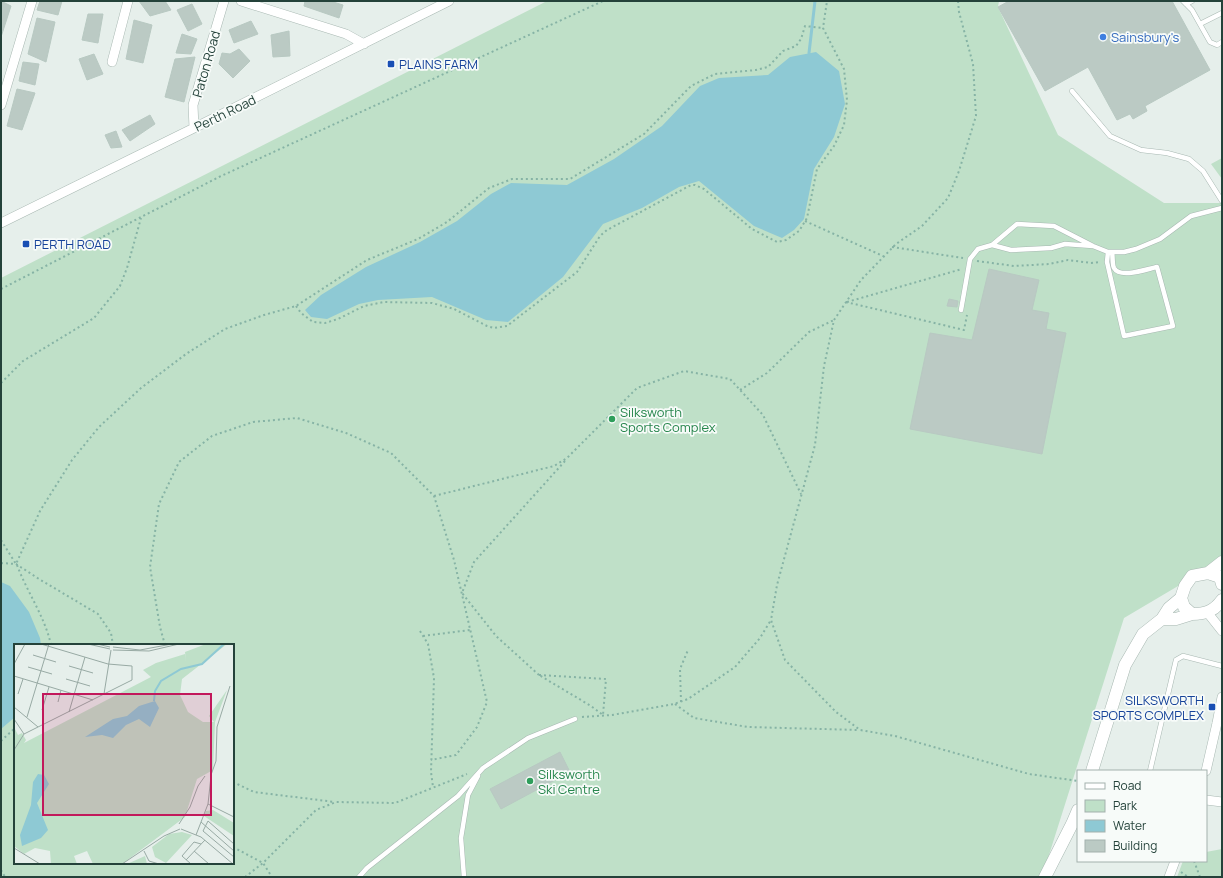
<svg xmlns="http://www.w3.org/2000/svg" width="1223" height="878" font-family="Manrope,sans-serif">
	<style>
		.green { fill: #bfe0c8; fill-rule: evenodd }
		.water { fill: #8ec9d4 }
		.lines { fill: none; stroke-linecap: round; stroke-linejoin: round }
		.stream { stroke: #8ec9d4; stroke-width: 3 }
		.building { fill: #bbcac4; stroke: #b8c9c2 }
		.service-casing { stroke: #a8b8b2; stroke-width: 5.5 }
		.minor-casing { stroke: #a8b8b2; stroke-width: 10 }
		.tertiary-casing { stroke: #a8b8b2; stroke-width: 13 }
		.path { stroke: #86b3a5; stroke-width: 2; stroke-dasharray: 2 3; stroke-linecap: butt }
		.service { stroke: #fff; stroke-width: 4.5 }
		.minor { stroke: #fff; stroke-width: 9 }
		.tertiary { stroke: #fff; stroke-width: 12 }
		.shop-dot { fill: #3f7fe0; stroke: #f7fbf9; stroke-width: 1.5 }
		.transit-dot { fill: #1a4fb4; stroke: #f7fbf9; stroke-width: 1.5 }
		.leisure-dot { fill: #2e9e5b; stroke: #f7fbf9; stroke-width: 1.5 }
		.labels { text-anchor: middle; stroke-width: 3.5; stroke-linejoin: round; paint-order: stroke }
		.shop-label { font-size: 13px; fill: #366cbe; stroke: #f7fbf9; text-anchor: start }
		.street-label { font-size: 13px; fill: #24423a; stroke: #f7fbf9 }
		.transit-label { font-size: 13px; fill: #164399; stroke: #f7fbf9; text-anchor: start }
		.leisure-label { font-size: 13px; fill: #27864d; stroke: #f7fbf9; text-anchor: start }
		.inset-river { fill: none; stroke: #8ec9d4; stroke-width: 2 }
		.inset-road { fill: none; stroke: #98aaa4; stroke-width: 1 }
		.view { fill: #c2185b; fill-opacity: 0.15; stroke: #c2185b; stroke-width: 2 }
		.inset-edge { fill: none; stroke: #24423a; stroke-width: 2 }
	</style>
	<rect width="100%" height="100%" fill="#e6efeb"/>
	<path class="green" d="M547 1H999L998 7 1058 135 1164 203H1222V560L1124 618 1042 877H1V278ZM15 645H233V863H15Z
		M1222 158V179L1211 164Z
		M1222 849V877H1177L1183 861H1206V852Z"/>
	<path class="water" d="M816 52 839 71 845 104 834 137 814 169 804 219 794 230 782 238 754 226 699 181 679 187 642 208 603 224 563 277 508 322 486 320 432 297 378 300 359 304 327 319 311 317 305 310 321 295 366 267 420 242 457 221 491 194 511 183 567 185 614 159 662 126 700 86 719 78 768 75 790 57Z
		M1 582 10 586 29 612 40 638 41 645H15V717L1 729Z"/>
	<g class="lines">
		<path class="stream" d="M809 53 815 1"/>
	</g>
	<path class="building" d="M1 1 11 6 1 37Z
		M40 1H62L58 15 37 10Z
		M139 1H165L171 10 150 16Z
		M305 1H330L343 5 339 18 304 6Z
		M1009 1H1172L1210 70 1145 106 1147 111 1133 119 1130 114 1117 120 1088 67 1045 91 998 7Z
		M192 4 202 24 188 31 177 10Z
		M88 14H103L98 43 82 40Z
		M37 18 55 22 46 62 28 54Z
		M134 20 152 25 143 63 126 59Z
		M251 21 258 34 234 43 229 30Z
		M289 31 290 56 273 57 271 35Z
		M182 34 197 39 191 54 176 53Z
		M239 49 250 61 233 78 219 64 222 53 230 54Z
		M94 54 103 74 87 80 79 59Z
		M195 57 184 102 165 97 175 59Z
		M23 62 39 64 35 85 19 81Z
		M17 89 35 93 22 130 7 126Z
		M150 115 155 124 130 141 122 130Z
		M116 131 122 147 111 148 105 135Z
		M989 269 1039 280 1032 310 1049 313 1046 329 1066 333 1042 454 910 429 930 333 972 340Z
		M949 299 958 301 957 307 947 306Z
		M560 752 570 772 501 809 490 789Z"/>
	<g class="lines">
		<defs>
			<path id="service" d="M1183 1 1192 10 1210 42 1217 45 1222 42
				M1186 4 1192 1
				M1200 24 1222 13
				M1072 91 1110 136 1141 150 1167 153 1189 159 1203 171 1222 201
				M1093 246 1065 244 1051 248 1011 250 992 245 1017 224 1054 226 1093 246 1108 252H1124L1136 249 1160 239 1191 216 1222 208
				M1108 252 1107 262 1124 336 1173 326 1157 267C1147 269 1120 279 1114 268 1112 264 1113 257 1112 252
				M961 310 970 259 978 249 992 245
				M1150 771 1176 660 1183 656 1222 666
				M359 877 367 868 458 796 483 768 528 738 575 719
				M464 877 461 838 468 795 478 776"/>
			<path id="minor" d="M241 1 346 34 364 44
				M112 62 128 1
				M1 105 32 1
				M194 128 193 105 224 1
				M1 223 194 128 449 1
				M1207 612 1222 631
				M1206 771 1217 723 1222 697
				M1206 800 1222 802
				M1169 877 1175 861"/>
			<path id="tertiary" d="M1208 573 1222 562
				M1222 584 1220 577 1208 573 1192 576 1185 586 1181 598 1184 607 1192 614C1206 614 1214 611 1222 600
				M1162 619H1176L1192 614
				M1092 771 1125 665 1143 634 1162 619 1169 608 1181 598
				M1045 877 1072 824 1078 810"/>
		</defs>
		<use href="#service" class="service-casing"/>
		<use href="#minor" class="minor-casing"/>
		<use href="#tertiary" class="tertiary-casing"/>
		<path class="path" d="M958 1 959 12 973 64 976 116 959 171 948 198 922 226 896 244 861 280 834 320 824 366 815 445 777 585 771 620 785 660 836 712 860 730 895 736 1029 774 1078 781
			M805 221 883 256
			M892 247 963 258
			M977 261 1014 266 1049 264 1068 260 1091 263 1100 262
			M1 289 219 177 603 1
			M846 302 964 330 967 315
			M847 302 962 269
			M296 306 301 313 313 322 325 323 338 319 364 306 384 302 432 303 454 309 487 326 494 328 507 326 577 272 600 236 607 230 691 185H695L704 189 752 229 777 242 786 240 799 231 807 218 817 169 834 146 844 125 847 100 844 69 823 28 827 1
			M1 383 23 361 94 318 120 286 127 268 141 218
			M740 390 767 373 809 332 834 320
			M434 496 554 466 567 458 637 388 684 371 730 379 763 415 801 494
			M1 540 16 564 40 511 72 460 99 427 141 388 186 354 225 329 264 315 296 306 367 260 418 239 447 222 489 188 512 179H570L644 134 691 86 715 74 756 70 768 67 783 51 796 46 801 39 805 26 823 28
			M1 563 16 564 39 579 98 614 111 633 113 645
			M17 565C27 592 45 617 51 645
			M420 631 428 644 434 678 431 772 433 787
			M423 636 470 630
			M165 645 160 627 150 567 159 504 179 462 212 436 253 422 297 418 346 433 391 453 434 496 454 560 487 702 477 727 456 755 431 760
			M539 675 496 636 462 593 474 562 565 461
			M539 675 606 679 603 715 591 706Z
			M681 702 680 669 688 650
			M675 704 694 718 748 727 859 730
			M582 717 612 715 674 704 688 699 735 667 760 638 771 620
			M1 741 15 728
			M233 782 254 792 335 802
			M233 847 263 863 272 877
			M1194 861 1200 877
			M1 870 5 877
			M1181 872 1188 877
			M245 877 263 863 316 810 336 802 395 803 467 774"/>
		<use href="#service" class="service"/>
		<use href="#minor" class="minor"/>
		<use href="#tertiary" class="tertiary"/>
	</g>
	<circle class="shop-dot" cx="1103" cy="37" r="4"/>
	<g class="transit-dot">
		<rect x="387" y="60" width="8" height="8" rx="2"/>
		<rect x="22" y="240" width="8" height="8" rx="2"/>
		<rect x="1208" y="703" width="8" height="8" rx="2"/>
	</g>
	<g class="leisure-dot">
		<circle cx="612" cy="419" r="4"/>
		<circle cx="530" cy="781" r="4"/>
	</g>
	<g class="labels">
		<g class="shop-label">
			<text x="1111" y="42">Sainsbury's</text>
		</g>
		<g class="street-label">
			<text transform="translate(206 64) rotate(-74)" y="5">Paton Road</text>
			<text transform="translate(225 113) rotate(-26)" y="5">Perth Road</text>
		</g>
		<g class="transit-label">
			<text x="399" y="69">PLAINS FARM</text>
			<text x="34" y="249">PERTH ROAD</text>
			<text x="1204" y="705" text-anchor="end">SILKSWORTH<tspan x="1204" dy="15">SPORTS COMPLEX</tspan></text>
		</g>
		<g class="leisure-label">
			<text x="620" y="417">Silksworth<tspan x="620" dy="15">Sports Complex</tspan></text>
			<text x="538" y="779">Silksworth<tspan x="538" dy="15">Ski Centre</tspan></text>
		</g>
	</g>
	<g transform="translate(14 644)">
		<rect width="220" height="220" fill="#e6efeb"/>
		<path d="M192 0H213L168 35 166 51 174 68 189 78H200L195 72 213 46 201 78 199 126 183 135 171 173 108 220H79L73 207 60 212 63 220H37L36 207 21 204 10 210 0 202V83L4 91 8 89 12 96 10 99 137 33 129 26 142 19 171 10 172 17 171 8ZM199 166 220 179V192L190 172 192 167ZM168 188 178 191 152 219 141 213 138 203 155 190ZM131 212 133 220H113Z" fill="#bfe0c8"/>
		<path d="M141 57 145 64 136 83 125 75 112 81 99 94 88 91 71 93 99 75 113 72 125 62ZM24 130 30 131 35 140 23 159 34 186 27 194 8 202 6 191 17 161 19 138Z" fill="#8ec9d4"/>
		<path class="inset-river" d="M140 57 141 47 147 37 167 25 188 20 210 0"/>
		<path class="inset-road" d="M74 0 96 5M83 0 96 3M99 3 126 6 158 0M99 6 135 7 165 0M19 11 42 18M0 20 11 0M55 22 79 29M14 23 38 30M0 32 79 56M52 35 76 42M4 50 9 35M90 50 97 6M44 58 47 46M0 63 24 83M28 66 35 43M55 68 71 13M13 73 35 0M0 75 10 90M0 106 10 90 118 36V22L94 20 27 0M197 131 202 117 203 83 216 42M194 160 220 173M187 178 220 207M165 180 176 163 184 142 191 132M167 185 187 193 219 220M182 191 194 160 197 132M220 200 194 177 189 187 220 213M0 204 26 220M130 207 135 217 145 220M180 207 195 220M172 216 191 196M108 220 150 192 166 185M177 220 168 212 180 198 187 200"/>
		<path class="view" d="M29 50H197V171H29Z"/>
		<rect width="220" height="220" class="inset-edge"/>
	</g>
	<rect width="1223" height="878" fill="none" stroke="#24423a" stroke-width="4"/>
	<rect x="1077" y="770" width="130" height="92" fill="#f7fbf9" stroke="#a3b1ad"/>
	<rect x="1085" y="783" width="20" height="6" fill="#ffffff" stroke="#a3b1ad"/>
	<text x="1113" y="790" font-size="12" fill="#24423a">Road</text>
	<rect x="1085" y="800" width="20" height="12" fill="#bfe0c8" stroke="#a3b1ad"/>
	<text x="1113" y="810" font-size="12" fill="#24423a">Park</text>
	<rect x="1085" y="820" width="20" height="12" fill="#8ec9d4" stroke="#a3b1ad"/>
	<text x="1113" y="830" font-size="12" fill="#24423a">Water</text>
	<rect x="1085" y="840" width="20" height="12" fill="#bbcac4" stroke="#a3b1ad"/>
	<text x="1113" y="850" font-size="12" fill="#24423a">Building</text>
</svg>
